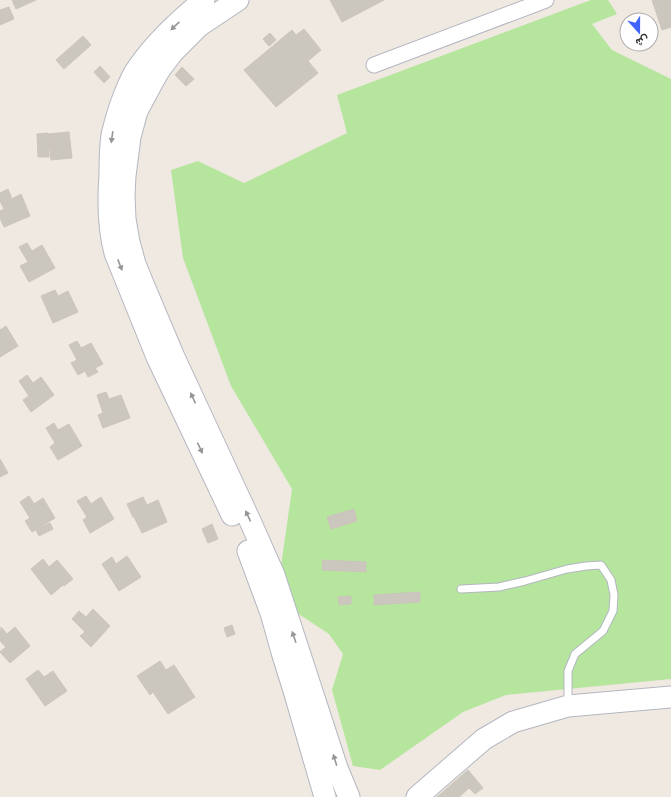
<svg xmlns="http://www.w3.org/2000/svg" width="671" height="797" font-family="'Open Sans',Vazirmatn,sans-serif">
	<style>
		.green { fill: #b6e59e }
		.building { fill: #cbc7bf; stroke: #cbc5ba }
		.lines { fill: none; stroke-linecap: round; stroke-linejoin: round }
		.lane-casing { stroke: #b4b7c1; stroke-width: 9 }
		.street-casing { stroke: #b4b7c1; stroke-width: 17 }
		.secondary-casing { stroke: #b4b7c1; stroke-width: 23 }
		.lane { stroke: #fff; stroke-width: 7 }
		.street { stroke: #fff; stroke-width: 15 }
		.secondary { stroke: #fff; stroke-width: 21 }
		.oneway { fill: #969696 }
	</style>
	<rect width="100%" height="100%" fill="#efe9e1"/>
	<path class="green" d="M591 0H608L617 14 592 24 612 50 671 79V679L506 695 463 712 380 770 353 766 332 690 343 654 329 634 294 611 281 566 292 489 231 386 183 258 171 170 198 161 244 183 347 133 337 95Z"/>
	<path class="building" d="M12 0H36L16 9Z
		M330 0H384L342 22Z
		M652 0H671V27L662 30Z
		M9 7 14 19 0 25V10Z
		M304 29 321 50 308 61 318 73 276 107 244 70 292 30 296 35Z
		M270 33 276 40 269 46 263 39Z
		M83 36 91 45 64 69 56 60Z
		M100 66 110 77 104 83 94 72Z
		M182 67 194 79 186 86 175 75Z
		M69 132 72 158 51 160 48 134Z
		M48 133 49 157H38L37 134Z
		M8 189 12 199 21 194 30 216 4 227 0 218V211L4 209 0 201V193Z
		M27 243 32 251 42 245 55 268 29 282 20 266 28 262 19 247Z
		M55 290 58 296 68 291 78 312 53 323 41 296Z
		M6 326 18 346 0 357V330Z
		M77 341 81 348 91 343 103 364 95 368 98 372 88 377 85 371 78 375 71 363 77 360 69 345Z
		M27 375 33 383 41 377 54 395 31 412 23 400 29 396 19 381Z
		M106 392 109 399 121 395 130 418 103 428 98 415 103 413 97 395Z
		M54 423 58 430 69 424 82 446 58 460 50 447 55 443 46 428Z
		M0 459 8 473 0 477Z
		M29 496 34 504 43 498 55 518 32 532 25 521 30 518 20 502Z
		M86 496 91 504 101 497 114 519 90 533 83 520 87 517 77 501Z
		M143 497 147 505 158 500 167 522 142 533 134 517H133L127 504Z
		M354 509 357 521 331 529 327 517Z
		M50 523 53 529 39 536 36 530Z
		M212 524 218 539 208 543 202 529Z
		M127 556 141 577 119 591 102 564 112 557 116 564Z
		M43 559 49 567 57 560 73 579 64 586 63 585 51 595 31 569Z
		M323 560 366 562V572L322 570Z
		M420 592V602L374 605V595Z
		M351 596V604L339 605 338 597Z
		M93 609 110 626 91 647 80 636 85 632 72 619 79 611 86 617Z
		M232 625 235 634 227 637 224 628Z
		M1 627 7 634 15 627 30 646 10 663 0 652 6 647 0 641Z
		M160 661 166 670 174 665 195 697 168 714 153 692 150 695 137 676Z
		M38 670 44 677 53 671 67 691 45 706 26 679Z
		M468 770 483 788 475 794 469 788 459 797H437Z"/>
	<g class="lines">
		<defs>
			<path id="lane" d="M461 589 499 587 525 581 567 569 586 566 601 565 611 580 614 595 613 611 603 631 575 654 568 671V704"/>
			<path id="street" d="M374 65 546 0"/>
			<path id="secondary" d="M204 0C178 21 153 44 135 72 132 77 130 82 128 86 121 102 116 118 112 135 110 148 110 162 110 175 108 201 108 227 115 253L157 357 232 515
				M238 0 199 26 173 52 160 69 152 83 137 111 130 137 125 176 124 195 125 219 129 242 135 264 144 286 174 357 251 523 274 575 337 768 349 797
				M248 551 271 613 282 652 295 694 325 797
				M417 797 484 739 513 722 568 706 671 697"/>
		</defs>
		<use href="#lane" class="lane-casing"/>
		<use href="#street" class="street-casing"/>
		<use href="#secondary" class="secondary-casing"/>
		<use href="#lane" class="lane"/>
		<use href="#street" class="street"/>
		<use href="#secondary" class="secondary"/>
	</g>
	<defs><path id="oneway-solid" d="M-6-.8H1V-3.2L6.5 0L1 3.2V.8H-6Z"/></defs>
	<g class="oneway">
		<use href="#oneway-solid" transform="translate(175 26) rotate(137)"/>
		<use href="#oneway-solid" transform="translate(112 137) rotate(98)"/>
		<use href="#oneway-solid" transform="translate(120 265) rotate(69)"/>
		<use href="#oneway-solid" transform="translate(193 398) rotate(-115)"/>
		<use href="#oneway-solid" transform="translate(200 448) rotate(65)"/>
		<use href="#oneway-solid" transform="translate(248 516) rotate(-115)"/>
		<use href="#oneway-solid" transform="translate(294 637) rotate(-109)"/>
		<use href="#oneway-solid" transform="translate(335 760) rotate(-107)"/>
	</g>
	<g transform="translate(639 32) rotate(159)"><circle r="19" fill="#ffffff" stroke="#ababab"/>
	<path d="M0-3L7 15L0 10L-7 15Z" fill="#4264fb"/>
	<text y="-6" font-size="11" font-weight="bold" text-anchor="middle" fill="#2e2e2e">ش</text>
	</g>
</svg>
